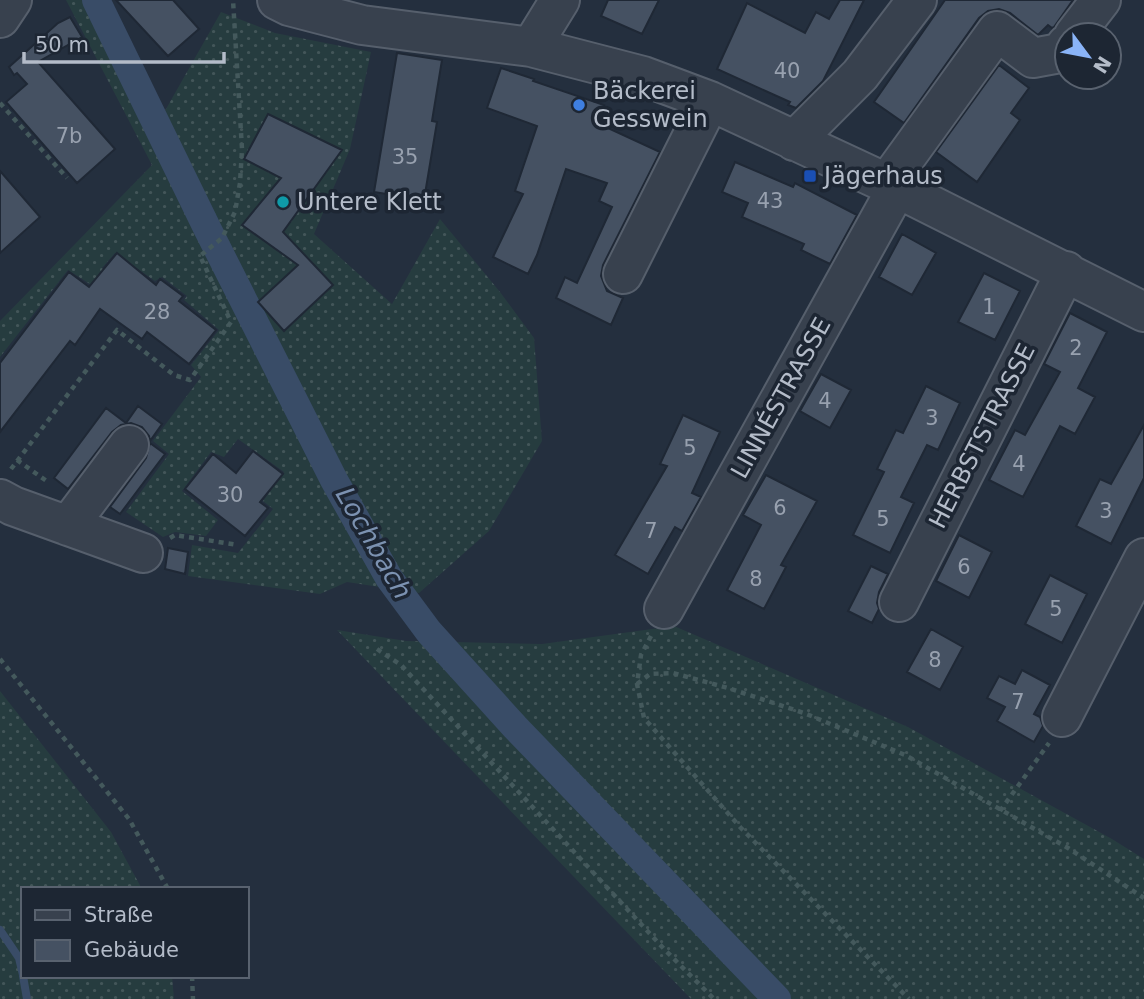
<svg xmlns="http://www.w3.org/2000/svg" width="1144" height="999" font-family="'DejaVu Sans',sans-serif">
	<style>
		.grass { fill: url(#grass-dots) }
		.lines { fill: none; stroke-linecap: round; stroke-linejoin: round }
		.stream { stroke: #394c67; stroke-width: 8 }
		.canal { stroke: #394c67; stroke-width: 28 }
		.building { fill: #455162; stroke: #1f2835; stroke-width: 2 }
		.minor-casing { stroke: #565f6c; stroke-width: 42 }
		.path { stroke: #44595c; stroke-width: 4.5; stroke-dasharray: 5 5; stroke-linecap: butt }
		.minor { stroke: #38414e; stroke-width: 38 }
		.shop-dot { fill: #3f7fe0; stroke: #1d2633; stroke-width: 2.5 }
		.transit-dot { fill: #1a4fb4; stroke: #1d2633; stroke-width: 2.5 }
		.culture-dot { fill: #0f9aa8; stroke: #1d2633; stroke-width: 2.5 }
		.labels { text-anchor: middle; stroke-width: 7; stroke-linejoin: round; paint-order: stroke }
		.number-label { font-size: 21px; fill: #98a1af }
		.poi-label { font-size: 24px; fill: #b4bcc9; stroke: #1d2633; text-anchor: start }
		.street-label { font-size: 24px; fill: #b4bcc9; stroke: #1d2633 }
		.water-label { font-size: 26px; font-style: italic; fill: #7c92b1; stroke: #1d2633 }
	</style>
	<defs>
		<pattern id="grass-dots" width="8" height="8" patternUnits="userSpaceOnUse" patternTransform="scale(1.75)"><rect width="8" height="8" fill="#263c3f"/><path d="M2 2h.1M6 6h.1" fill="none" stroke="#435659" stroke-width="1.8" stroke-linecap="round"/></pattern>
	</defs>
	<rect width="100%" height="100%" fill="#242f3e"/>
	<path class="grass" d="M66 0H103L162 116 221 12 275 33 371 52 350 149 314 234 392 304 440 219 500 292 534 338 542 441 489 531 419 593 347 582 320 594 188 576 192 545 238 553 273 509 263 501 284 472 238 439 224 457 211 452 182 491 218 520 206 536 175 532 163 537 126 512 169 454 153 441 201 377 191 365 219 330 184 300 187 296 162 277 155 281 115 253 102 268 105 271 93 286 68 270 0 357V321L152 165Z
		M674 626 908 727 1112 839 1144 859V999H691L337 630 406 641 542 644Z
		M0 691 111 832 142 889H23V976H172L174 999H0Z"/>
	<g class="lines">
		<path class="stream" d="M0 930 19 958 23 975
			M23 976 27 999"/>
		<path class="canal" d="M96 0 207 228 334 480 389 578 429 632 515 727 777 999"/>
	</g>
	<path class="building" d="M116 0H173L199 29 168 56Z
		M608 0H659L642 34 601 16Z
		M840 0H864L823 81 796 108 788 105 790 102 717 69 747 3 805 33 816 12 829 19Z
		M945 0H1073L1054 27 1052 28 1048 25 1038 35 1010 13 999 9 988 11 979 18 904 123 874 102Z
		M70 17 82 37 38 62 115 149 77 183 6 102 27 84 17 73 14 75 9 67 58 23Z
		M397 53 442 60 432 121 437 122 424 200 374 192Z
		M999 65 1029 88 1011 113 1020 120 977 182 936 152Z
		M501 68 534 79 533 81 604 105 597 123 660 152 603 265 601 276 607 291 623 298 611 325 556 298 565 277 577 283 612 207 599 201 607 183 566 169 537 255 528 274 493 257 523 194 515 191 537 126 487 108Z
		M268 114 342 150 283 232 333 285 284 331 258 302 298 265 242 225 281 178 244 159Z
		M735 162 793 187 795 183 857 215 830 264 801 250 804 244 742 217 748 203 722 192Z
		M0 171 40 217 0 253Z
		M902 234 936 253 912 295 879 277Z
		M117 253 156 285 160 279 183 296 179 301 216 330 189 364 147 332 142 339 100 309 75 345 70 341 0 432V363L69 272 89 287Z
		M984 273 1020 291 995 340 958 322Z
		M1070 313 1107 332 1078 388 1095 397 1075 434 1060 426 1023 497 989 480 1015 430 1025 435 1060 372 1044 364Z
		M821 374 851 390 830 428 800 411Z
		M926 386 960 403 938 450 927 445 901 497 914 503 890 553 853 535 884 472 877 469 896 430 903 433Z
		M138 406 162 424 150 441 149 436 142 427 131 423 121 425 112 432 68 489 54 478 106 408 126 423Z
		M683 415 720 432 692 493 701 497 682 531 675 527 648 574 615 555 667 466 660 464Z
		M1144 425V478L1111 544 1076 526 1100 479 1111 484Z
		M150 443 165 454 120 514 110 507 146 458Z
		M253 451 283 474 260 502 268 508 245 536 185 489 213 454 236 473Z
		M766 475 817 501 781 565 786 567 764 609 727 590 761 525 743 515Z
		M959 535 992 552 969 598 936 581Z
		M168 548 188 552 185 574 165 569Z
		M871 566 888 574 879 592 877 603 879 609 872 623 848 611Z
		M1050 575 1087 594 1062 643 1025 624Z
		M931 629 963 647 940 690 907 672Z
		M1022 670 1050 685 1034 714 1040 717 1043 726 1034 742 997 721 1005 707 987 698 999 676 1015 684Z"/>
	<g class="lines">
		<defs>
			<path id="minor" d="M277 0 289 6 362 25 531 47 643 76 710 101 897 188 1144 312
				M0 18 12 0
				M1074 35 1101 0
				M531 47 560 0
				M794 141 860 75 917 0
				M887 183 997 31 1033 58 1060 53 1067 44
				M623 274 710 101
				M0 499 13 506 143 553
				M68 526 129 445
				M899 602 1066 271
				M664 609 897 188
				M1062 717 1144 558"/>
		</defs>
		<use href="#minor" class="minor-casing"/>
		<path class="path" d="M0 103 67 178
			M17 460 48 482
			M11 469 117 330 174 375 190 380 231 322 200 256 222 238 235 212 240 183 242 149 233 0
			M170 538 175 535 238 545
			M651 636 641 655 637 684 644 718 741 828 909 999
			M377 649 401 665 665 950 714 999
			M0 659 129 819 168 889
			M637 684 650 674 673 673 728 688 804 713 905 755 1068 848 1144 898
			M1000 811 1049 743
			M192 976 193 999"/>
		<use href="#minor" class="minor"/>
	</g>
	<circle class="shop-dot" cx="579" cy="105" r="7"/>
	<rect class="transit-dot" x="803" y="169" width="14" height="14" rx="3.5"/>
	<circle class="culture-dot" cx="283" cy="202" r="7"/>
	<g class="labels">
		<g class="number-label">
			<text x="787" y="78">40</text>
			<text x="69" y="143">7b</text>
			<text x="405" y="164">35</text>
			<text x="770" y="208">43</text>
			<text x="989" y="314">1</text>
			<text x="157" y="319">28</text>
			<text x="1076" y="355">2</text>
			<text x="825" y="408">4</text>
			<text x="932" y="425">3</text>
			<text x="690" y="455">5</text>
			<text x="1019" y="471">4</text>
			<text x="230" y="502">30</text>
			<text x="780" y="515">6</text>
			<text x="1106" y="518">3</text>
			<text x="883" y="526">5</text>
			<text x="651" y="538">7</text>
			<text x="964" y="574">6</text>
			<text x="756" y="586">8</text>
			<text x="1056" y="616">5</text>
			<text x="935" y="667">8</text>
			<text x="1018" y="709">7</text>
		</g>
		<g class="poi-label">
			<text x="593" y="99">Bäckerei<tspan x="593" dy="28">Gesswein</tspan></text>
			<text x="824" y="184">Jägerhaus</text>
			<text x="297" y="210">Untere Klett</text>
		</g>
		<g class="street-label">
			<text transform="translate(781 398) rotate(-61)" y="8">LINNÉSTRASSE</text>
			<text transform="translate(982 436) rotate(-63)" y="8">HERBSTSTRASSE</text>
		</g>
		<g class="water-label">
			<text transform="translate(374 543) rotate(60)" y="9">Lochbach</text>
		</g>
	</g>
	<rect x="21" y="887" width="228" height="91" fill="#1d2633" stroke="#59626f" stroke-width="2"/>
	<rect x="35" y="910" width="35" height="10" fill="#38414e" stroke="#59626f" stroke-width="2"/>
	<text x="84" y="922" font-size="21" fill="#b4bcc9">Straße</text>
	<rect x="35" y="940" width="35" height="21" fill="#455162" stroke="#59626f" stroke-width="2"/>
	<text x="84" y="957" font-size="21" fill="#b4bcc9">Gebäude</text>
	<g transform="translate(1088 56) rotate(122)"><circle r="33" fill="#1d2633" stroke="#59626f" stroke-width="2"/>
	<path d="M0-5L12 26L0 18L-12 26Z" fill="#8ab4f8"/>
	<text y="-10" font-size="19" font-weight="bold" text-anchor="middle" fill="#b4bcc9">N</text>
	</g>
	<path d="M24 52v10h200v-10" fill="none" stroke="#b4bcc9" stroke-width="3.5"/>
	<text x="35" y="52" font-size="21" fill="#b4bcc9" stroke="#1d2633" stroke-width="5" paint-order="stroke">50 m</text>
</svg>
